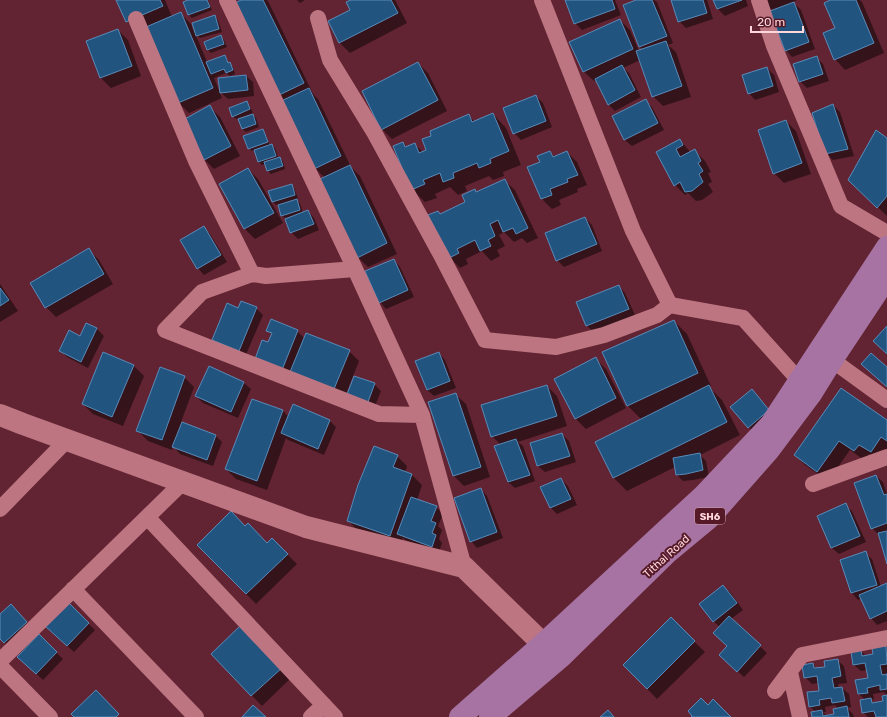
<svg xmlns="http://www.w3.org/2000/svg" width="887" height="717" font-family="Rubik,sans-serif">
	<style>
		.shadow { fill: #0007; fill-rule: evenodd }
		.building { fill: #225480; stroke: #598bba }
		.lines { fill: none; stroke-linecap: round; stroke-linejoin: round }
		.street { stroke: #bc7581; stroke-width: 16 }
		.secondary { stroke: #bc7581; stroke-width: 22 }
		.primary { stroke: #a673a3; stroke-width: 22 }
		.labels { text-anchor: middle; stroke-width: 4; stroke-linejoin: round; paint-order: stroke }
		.shield { fill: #551928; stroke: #cc9ea6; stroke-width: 1 }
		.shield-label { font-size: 10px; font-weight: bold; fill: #ffd7dc }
		.street-label { font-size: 11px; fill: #ffd7dc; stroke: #551928 }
	</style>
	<rect width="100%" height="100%" fill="#622432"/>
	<path class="shadow" d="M118 0H165L172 17 181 14 191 24 194 32 215 16 218 20 222 32 200 38 195 33 207 62 224 56 227 59 229 64 233 67 235 74 230 76 226 73 214 78 222 98 189 113 179 103 137 31 127 21Z
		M191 0H208L212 10 192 18 189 15Z
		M243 0H267L269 3 313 94 318 99 351 167 360 176 397 254 368 267 358 257 325 178 315 168 284 104Z
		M297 0H305L300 3Z
		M353 0H395L407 23 350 53 340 43 329 22 352 10Z
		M566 0H615L621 15 582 30 575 23Z
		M639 0H654L657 2 673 43 668 45 676 52 691 97 663 106 653 96 640 60 623 68 629 73 641 97 615 111 608 104 596 80 594 81 583 71 620 20 630 30 639 51 643 50 640 47Z
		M672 0H707L713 19 686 28 679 21Z
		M714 0H746L748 6 725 16 718 9Z
		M764 0H797L793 2 801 10 815 49 792 57 786 50 773 11 766 3Z
		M833 0H860L862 2 884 53 845 70 835 59 836 28Z
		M118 30 128 40 141 76 111 88 101 78 87 42Z
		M221 37 224 40 227 47 211 53 208 50Z
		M816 57 823 64 829 81 807 88 800 81Z
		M418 63 428 73 447 111 392 139 382 129Z
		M767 68 774 75 779 92 755 100 749 93Z
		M246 76 253 82 254 96 228 99 221 93Z
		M536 96 543 103 552 127 521 140 514 133Z
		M645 100 652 107 664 130 632 146 625 140Z
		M246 102 249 105 253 113 236 119 233 116Z
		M833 105 840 112 854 156 833 160 826 153Z
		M210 107 220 117 240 156 214 169 204 159Z
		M493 114 506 128 521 165 503 172 504 176 493 180 489 176 465 186 467 191 458 195 450 187 435 194 437 198 425 202 412 189 403 143 407 147 414 144 423 152 428 150 433 136 469 116 475 122Z
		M253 115 256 118 259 127 246 132 242 129Z
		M786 121 796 131 811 174 784 183 774 173Z
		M262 130 265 133 270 146 272 145 275 148 278 158H280L283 161 285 169 271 174 268 171 265 164 262 165 259 162 255 150 252 151 249 148Z
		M887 139V216L860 190Z
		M680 140 691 153 695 151 705 161 711 172 708 173 712 182 708 184 713 192 702 200 696 201 688 193 685 195 675 185 657 152Z
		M550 152 555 157 567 152 577 162 587 185 577 189 578 192 559 200 561 205 552 209 542 199 529 168 541 163Z
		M248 169 258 179 283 223 255 239 245 229 220 185Z
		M504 180 515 190 538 238 527 243 522 238 514 242 504 232 499 235 505 246 497 250 500 256 491 261 482 251 466 259 468 264 460 268 450 258 438 212 441 215 466 202 477 193Z
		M291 185 294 188 298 198 296 199 300 203 303 213 308 211 314 218 319 230 298 239 291 232 293 216 285 218 281 215 278 204 276 205 273 202Z
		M585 218 592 225 602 251 564 267 557 260Z
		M204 227 210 234 227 262 204 275 198 268Z
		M89 250 99 260 113 284 56 317 46 307 32 283Z
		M394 260 400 267 414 297 386 309 380 302Z
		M0 284 18 311 0 322Z
		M619 286 625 293 635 315 594 332 587 326 578 303Z
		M256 308 263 315 245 357 220 347 239 309Z
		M674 321 687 334 711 386 709 387 722 400 740 435 700 455 706 461 709 477 693 480 683 481 677 475 675 467 627 491 614 478 597 442 642 420 627 405Z
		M86 324 97 329 104 336 88 368 67 357 60 351 80 337Z
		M268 330 297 331 305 339 349 351 359 361 344 399 302 382 290 370 288 376 263 365 269 343 272 335Z
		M439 353 445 360 456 388 434 396 427 390Z
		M595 358 606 369 626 408 586 429 576 419Z
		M134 366 144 376 123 426 93 414 83 404Z
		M209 367 244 383 251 389 238 418 203 403 196 396Z
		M184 377 194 387 181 422 216 436 222 442 213 466 180 454 173 446 172 450 148 441 138 431Z
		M355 377 374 384 381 391 371 416Z
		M547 386 557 396 567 426 518 442 523 446 535 481 515 488 508 482 501 445 492 436Z
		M455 394 466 404 490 477 464 486 454 476Z
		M758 397 775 417 755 434 749 427Z
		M283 411 289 417 329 420 336 427 324 455 288 440 286 438 267 490 236 479 226 469Z
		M887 421V453L881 462 869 454 864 460 850 450 828 481 805 465 795 455Z
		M562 434 569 441 576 462 545 472 538 466 531 444Z
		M397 456 407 466 405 473 412 475 422 485 417 500 436 507 443 514 438 526 442 530 439 539 442 543 439 552 405 540 403 538 400 545 358 531 348 520Z
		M876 476 883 482 887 494V560L879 535 872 528Z
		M561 479 568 486 577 505 557 514 550 507Z
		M481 489 487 496 503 538 477 548 471 541Z
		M845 505 852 511 866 542 839 554 832 548 818 516Z
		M246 527 267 544 272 539 297 564 256 604 198 545Z
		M865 553 872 559 881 587 887 584V621L877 625 871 618 862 598 858 600 852 593 841 561Z
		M723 586 730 592 743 610 731 619 767 653 744 677 727 662 728 646 720 627 713 621Z
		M68 604 95 630 74 652 53 633Z
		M17 612 33 629 11 649 0 638V616Z
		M671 619 705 652 657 699 624 665Z
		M242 626 292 677 262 706 212 654Z
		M39 636 63 659 43 680 19 657Z
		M886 647 887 648V696L884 692 873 694 874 699 871 700 875 704 884 702 887 696V717H868L863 712 865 700 859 694 869 678 867 670 861 671 854 665 861 651 866 656 875 654Z
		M837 660 844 666 847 683 838 684 839 688H842L849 694 851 707 847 708 853 714 854 717H813L816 712 810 707 820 691 819 683 812 684 805 677 813 664 817 669 826 667ZM835 705 838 709 835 715 827 716 823 712H826L825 707Z"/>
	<path class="building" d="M116 0H160L163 6 126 22Z
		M188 0H207L210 7 188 15 183 2Z
		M241 0H263L304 83 275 97 231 5Z
		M351 0H391L398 13 339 43 328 21 350 10 346 2Z
		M565 0H612L615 9 574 24Z
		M636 0H652L667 36 639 47 623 5Z
		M671 0H703L707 13 678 22Z
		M713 0H742L717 9Z
		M830 0H856L874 43 834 60 823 33 835 28 824 3Z
		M794 2 809 42 785 51 770 11Z
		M181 12 213 88 178 103 146 27Z
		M215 15 219 29 196 36 192 23Z
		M620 19 633 49 583 72 569 42Z
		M118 29 132 66 100 78 86 41Z
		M221 35 224 44 207 50 204 42Z
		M666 41 682 86 652 97 636 51Z
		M225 55 228 63 230 62 233 70 226 73 224 69 211 74 206 62Z
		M817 56 823 74 799 82 793 64Z
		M418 62 438 100 381 130 362 91Z
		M622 65 635 90 608 105 595 79Z
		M767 67 773 86 748 94 742 75Z
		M246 75 248 90 220 93 218 78Z
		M309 88 341 156 314 169 281 101Z
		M536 95 546 121 513 134 503 108Z
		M646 99 658 123 624 140 612 116Z
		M247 101 250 109 232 117 229 108Z
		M833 104 848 149 825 154 812 113Z
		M210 105 231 146 204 160 183 120Z
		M493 113 509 151 490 159 491 163 479 168 477 163 453 173 454 178 443 182 440 173 423 180 425 184 411 190 393 146 403 142 405 147 415 143 419 153 426 150 422 139 431 136 430 131 469 114 472 122Z
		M253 114 256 124 242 129 238 119Z
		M786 120 802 163 773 174 758 130Z
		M263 129 268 142 248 149 243 136Z
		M876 130 887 138V196L877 208 848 180Z
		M680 139 683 145 676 149 680 157 695 149 701 161 698 163 703 171 699 174 703 182 692 191 685 192 680 182 674 186 656 152Z
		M272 144 276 156 258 162 254 150Z
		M550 151 553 157 567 151 578 175 567 179 568 182 550 189 552 195 541 199 527 167 540 162 537 156Z
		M280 157 283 166 267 171 264 162Z
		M350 165 387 243 357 258 320 179Z
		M248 168 274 213 244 229 219 184Z
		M505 179 528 228 516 234 513 228 503 232 498 220 490 224 495 236 488 240 491 246 480 251 475 240 457 249 459 253 449 258 428 215 438 211 440 214 465 202 462 195 475 189 476 192Z
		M292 184 295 195 272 202 268 191Z
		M297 199 300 210 281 216 278 205Z
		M308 210 314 224 290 233 285 219Z
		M585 217 597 244 556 261 545 233Z
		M204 226 221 255 197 269 180 240Z
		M89 248 104 274 45 308 30 283Z
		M394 259 408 290 379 303 365 271Z
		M619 285 629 309 586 326 576 302Z
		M0 288 9 300 0 306Z
		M241 301 257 307 239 351 212 340 227 303 238 308Z
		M271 319 298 330 282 370 255 359 262 340 268 342 272 333 266 331Z
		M674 320 698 373 627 406 602 352Z
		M86 323 97 328 81 362 59 351 69 330 80 336Z
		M887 326V354L873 341Z
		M306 333 350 350 334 389 290 372Z
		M103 352 134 365 112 417 82 404Z
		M439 352 450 381 427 390 415 361Z
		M871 353 887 367V387L861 364Z
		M596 357 616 398 575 419 554 379Z
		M209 366 244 382 231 412 195 396Z
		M160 367 185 376 162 440 136 431Z
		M354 376 375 383 365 410 344 402Z
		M547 385 557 416 491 437 481 405Z
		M709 385 727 422 613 478 595 442Z
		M841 388 887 420V441L881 437 871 452 859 445 854 451 839 441 817 472 794 455Z
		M752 389 769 410 748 428 730 407Z
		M456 393 481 467 453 476 428 402Z
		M252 399 283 410 257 481 225 469Z
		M293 404 330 420 318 449 281 433Z
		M182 422 216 435 207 460 172 447Z
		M562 433 570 456 537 466 530 443Z
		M516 439 530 475 508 482 494 446Z
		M374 446 398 455 393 467 412 474 390 536 347 521 358 485Z
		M700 453 703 470 686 474 676 475 673 458Z
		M876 475 884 495 887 494V523L871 529 854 483Z
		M561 478 571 499 550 508 540 487Z
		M481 488 497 532 470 542 454 498Z
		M411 497 437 506 431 521 436 523 432 533 436 535 432 547 397 534Z
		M846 503 860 536 831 548 817 516Z
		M231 511 245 526 248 523 267 543 272 538 288 554 246 594 197 545Z
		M887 531V564L878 533Z
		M866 551 877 585 851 593 840 560Z
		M887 583V611L870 619 859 595Z
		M723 585 737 603 713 622 699 604Z
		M68 602 89 623 67 646 45 626Z
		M11 604 27 622 4 643 0 639V614Z
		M729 616 761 645 737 672 719 655 727 646 713 633Z
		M671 617 695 641 647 689 623 665Z
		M242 624 283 667 251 696 211 654Z
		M39 634 57 652 36 674 17 657Z
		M886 646 887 664 880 665 882 675 887 674V689L880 690V685L867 688 868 693 858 694 855 680 868 678 865 663 853 665 851 652 861 650 862 656 873 654 872 648Z
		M838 659 841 676 832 678 834 688 842 687 845 701 832 703 831 698 819 700 820 705 809 707 807 692 819 691 817 676 804 678 802 665 813 663 814 668 825 667 824 661Z
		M96 690 119 714 116 717H74L71 714Z
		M887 695V717H876L874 711 862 713 860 700 871 698 872 703 883 701 882 696Z
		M701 698 708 705 713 699 731 717H691L692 716 688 711Z
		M253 705 266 717H242Z
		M847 706 849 717H812L811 712 822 710 823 716 834 714 833 709Z
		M608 710 614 717H600Z"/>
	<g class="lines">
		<path class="street" d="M227 0 355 269 422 415 464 567
			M542 0 633 231 670 305 743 318 806 388
			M759 0 774 46 841 206 887 233
			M318 18 330 60 374 132 441 255 485 340 556 347 604 335 657 315 670 305
			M136 19 196 161 252 274
			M355 269 266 276 252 274 202 292 165 330 379 414 422 415
			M832 360 887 400
			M813 484 887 457
			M0 509 67 440
			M147 517 335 717
			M73 589 196 717
			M0 661 183 482
			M0 666 50 717
			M790 672 800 717
			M775 691 802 655 887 638
			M311 717 324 705"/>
		<path class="secondary" d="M0 415 23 424 306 527 464 567 543 644 560 654"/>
		<path class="primary" d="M460 717 543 644 704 495 771 424 887 247
			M490 717 563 655 668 552 709 518 769 450 811 394 832 360 887 277"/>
	</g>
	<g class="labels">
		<rect class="shield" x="695" y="508" width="30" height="16" rx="3"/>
		<g class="shield-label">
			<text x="710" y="520">SH6</text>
		</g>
		<g class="street-label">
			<text transform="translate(666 556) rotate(-42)" y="4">Tithal Road</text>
		</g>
	</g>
	<path d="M751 26v6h52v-6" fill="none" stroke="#ffd7dc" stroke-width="2"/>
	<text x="757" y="26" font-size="12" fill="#ffd7dc" stroke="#551928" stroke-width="3" paint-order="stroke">20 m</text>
</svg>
